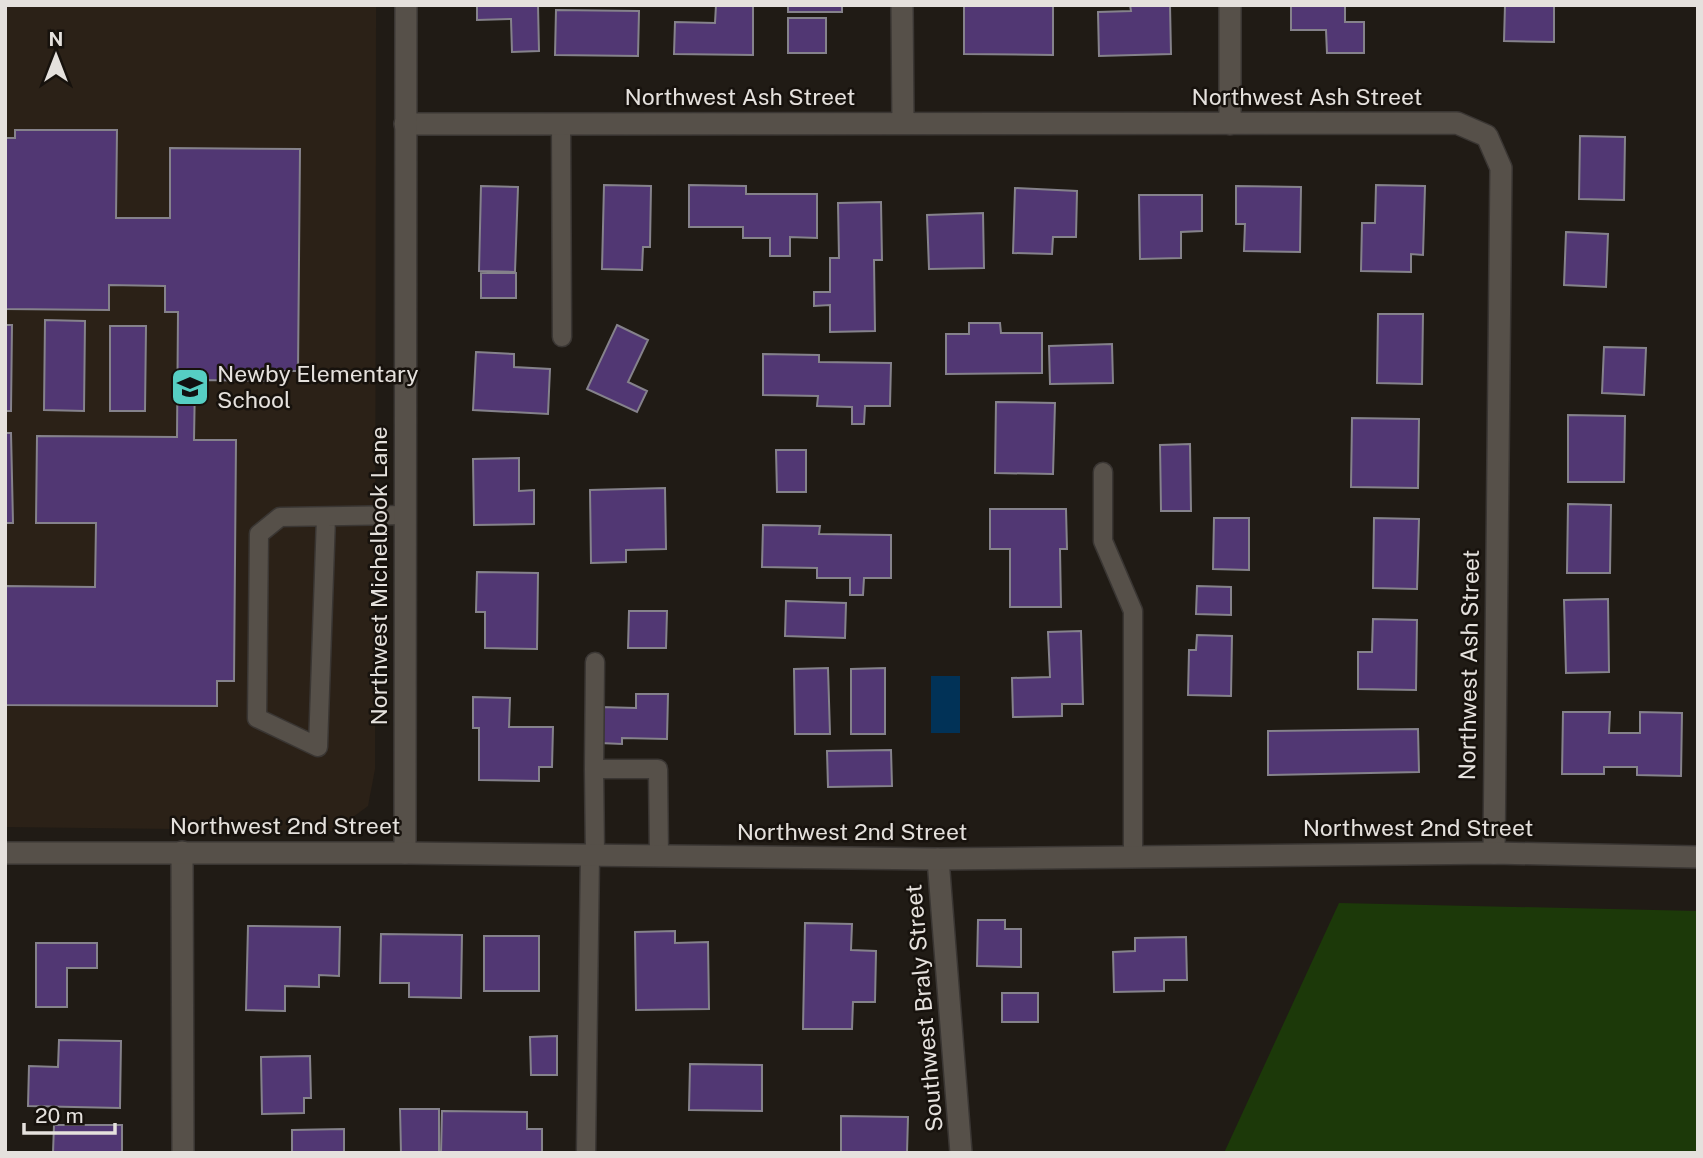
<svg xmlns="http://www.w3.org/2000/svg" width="1703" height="1158" font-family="'Public Sans',sans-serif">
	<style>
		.built { fill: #2b2117 }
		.green { fill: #1c3909 }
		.water { fill: #013257 }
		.building { fill: #513773; stroke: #85828b; stroke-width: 2 }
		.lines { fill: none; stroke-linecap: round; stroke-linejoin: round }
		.service-casing { stroke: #3a3633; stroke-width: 21 }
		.minor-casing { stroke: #3a3633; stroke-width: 24 }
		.tertiary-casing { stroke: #3a3633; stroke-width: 24 }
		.secondary-casing { stroke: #3a3633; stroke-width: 24 }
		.service { stroke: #565049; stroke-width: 18 }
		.minor { stroke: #565049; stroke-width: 21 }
		.tertiary { stroke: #565049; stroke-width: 21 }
		.secondary { stroke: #565049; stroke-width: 21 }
		.labels { text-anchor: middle; stroke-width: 5; stroke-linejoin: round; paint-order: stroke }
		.street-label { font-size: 23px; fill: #e5e1dd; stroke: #17120d }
		.poi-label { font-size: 23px; fill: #e5e1dd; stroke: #17120d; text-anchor: start }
	</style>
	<rect width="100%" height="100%" fill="#201b15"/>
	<path class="built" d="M5 5H376L375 769 368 806 334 831 5 827Z"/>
	<path class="green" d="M1339 903 1698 911V1153H1224Z"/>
	<path class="water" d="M931 676H960V733H931Z"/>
	<path class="building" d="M477 5H538L539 51 512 52 511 19 477 20Z
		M716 5H753V55L674 54 675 22 715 23Z
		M788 5H842V12H788Z
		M964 5H1053V55L964 54Z
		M1130 5H1170L1171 54 1099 56 1098 12 1131 11Z
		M1291 5H1345V22H1364V53H1327L1326 30H1291Z
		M1505 5H1554V42L1504 41Z
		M556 10 639 11 638 56 555 55Z
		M788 18H826V53H788Z
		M15 130H117L116 218H170V148L300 149 298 371H268V381L195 380 194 440H236L234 681H217V706L5 705V586L95 587 96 523H36L37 436 177 437 178 312H165V286L109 285V310L5 309V138H15Z
		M1580 136 1625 137 1624 200 1579 199Z
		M604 185 651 186 650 247H643L642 270 602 269Z
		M689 185 746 186V194H817V238L790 237V256H770V238H743V227H689Z
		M1376 185 1425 186 1423 255 1411 254V272L1361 271 1362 223H1375Z
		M481 186 518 187 515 272 479 271Z
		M1236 186 1301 187 1300 252 1244 251 1245 224H1236Z
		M1015 188 1077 191 1076 237H1053L1052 254 1013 253Z
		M1139 195H1202V231L1181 232V258L1140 259Z
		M881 202 882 260H874L875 331 830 332V305L814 306V292H830V258H839L838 203Z
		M983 213 984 268 929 269 927 215Z
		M1566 232 1608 234 1606 287 1564 285Z
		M481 273H516V298H481Z
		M1378 314H1423L1422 384 1377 383Z
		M45 320 85 321 84 411 44 410Z
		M969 323H1000L1001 333H1042V373L946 374V334H969Z
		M5 325H12L11 411H5Z
		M617 325 648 340 628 382 647 391 637 412 587 389Z
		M110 326H146L145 411H110Z
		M1112 344 1113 383 1050 384 1049 346Z
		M1604 347 1646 348 1644 395 1602 393Z
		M476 352 514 354V367L550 369 548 414 473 410Z
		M763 354 819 355V362L891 363 890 406H865L864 424H852V407L817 406 818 396 763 395Z
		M996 402 1055 403 1053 474 995 473Z
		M1568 415 1625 416 1624 482H1568Z
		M1352 418 1419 419 1418 488 1351 487Z
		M5 433H11L13 523H5Z
		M1190 444 1191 511H1161L1160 445Z
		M776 450H806V492H777Z
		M519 458V491L534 490V524L474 525 473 459Z
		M665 488 666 549 626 550V562L591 563 590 490Z
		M1568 504 1611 505 1610 573H1567Z
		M990 509H1066L1067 549H1060L1061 607H1010V549H990Z
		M1214 518H1249V570L1213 569Z
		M1374 518 1419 519 1417 589 1373 588Z
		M763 525 820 526 819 534 891 535V578H864L863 595H850V578H817V568L762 567Z
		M477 572 538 573 537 649 485 648V612H476Z
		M1197 586 1231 587V615L1196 614Z
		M1608 599 1609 672 1566 673 1564 600Z
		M786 601 846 603 845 638 785 636Z
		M629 611H667L666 648H628Z
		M1373 619 1417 620 1416 690 1358 689V652H1372Z
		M1081 631 1083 704H1062V716L1013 717 1012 678 1050 677 1048 632Z
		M1197 635 1232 636 1231 696 1188 695 1189 650H1196Z
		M828 668 830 734H795L794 669Z
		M885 668V734H851V669Z
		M636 694H668L667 739 622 738V744L600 743 601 707 636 708Z
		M473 697 510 698 509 727H553L552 767H539V781L479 780V728H473Z
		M1563 712H1610L1609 733H1640V712L1682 713 1681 776 1637 775V767H1604V774H1562Z
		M1418 729 1419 772 1268 775V731Z
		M891 750 892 786 828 787 827 751Z
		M978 920H1005V929H1021V967L977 966Z
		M805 923 852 924 851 950 876 951 875 1002H853L852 1029H803Z
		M248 926 340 927 339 976 319 975V987L285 986V1011L246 1010Z
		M675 931V943L708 942 709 1009 636 1010 635 932Z
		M381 934 462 935 461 998 409 997V983H380Z
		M484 936H539V991H484Z
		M1186 937 1187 980H1164V991L1114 992 1113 952 1135 951V938Z
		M36 943H97V968H67V1007H36Z
		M1002 993H1038V1022H1002Z
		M557 1036V1075H531L530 1037Z
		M59 1040 121 1041 120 1108 28 1106 29 1066 58 1067Z
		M310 1056 311 1098H304V1113L262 1114 261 1057Z
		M690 1064 762 1065V1111L689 1110Z
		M400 1109H439V1153H401Z
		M442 1111 527 1112V1129H542V1153H441Z
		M841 1116 908 1117 907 1153H841Z
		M54 1125H122V1153H53Z
		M344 1129V1153H292V1130Z"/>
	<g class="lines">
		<defs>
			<path id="service" d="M561 124 562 337
				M1103 472V541L1133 611V858
				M326 517 318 747 257 718 259 534 280 517 405 515
				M594 769 595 662
				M595 855 594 769H658L659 857
				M586 1153 590 855"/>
			<path id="minor" d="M902 5 903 123
				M1230 5V124
				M405 124 1457 123 1487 136 1501 168 1494 853
				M182 852 183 1153
				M938 859 961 1153"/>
			<path id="tertiary" d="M405 853 406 5"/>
			<path id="secondary" d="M5 853H405L938 859 1494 853 1698 857"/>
		</defs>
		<use href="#service" class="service-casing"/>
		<use href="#minor" class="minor-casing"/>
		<use href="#tertiary" class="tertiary-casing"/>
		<use href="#secondary" class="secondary-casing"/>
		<use href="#service" class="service"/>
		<use href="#minor" class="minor"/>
		<use href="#tertiary" class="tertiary"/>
		<use href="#secondary" class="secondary"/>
	</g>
	<defs>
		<symbol id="school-square" viewBox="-11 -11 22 22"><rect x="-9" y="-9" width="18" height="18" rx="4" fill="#56cec3" stroke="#17120d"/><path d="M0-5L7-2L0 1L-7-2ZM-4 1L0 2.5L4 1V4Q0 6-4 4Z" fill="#111"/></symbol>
	</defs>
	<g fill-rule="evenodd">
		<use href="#school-square" x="168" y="365" width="44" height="44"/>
	</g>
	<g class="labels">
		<g class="street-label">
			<text x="740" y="105">Northwest Ash Street</text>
			<text x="1307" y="105">Northwest Ash Street</text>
			<text transform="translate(379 576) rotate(-90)" y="8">Northwest Michelbook Lane</text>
			<text transform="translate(1469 665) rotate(-89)" y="8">Northwest Ash Street</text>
			<text x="285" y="834">Northwest 2nd Street</text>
			<text x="1418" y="836">Northwest 2nd Street</text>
			<text x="852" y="840">Northwest 2nd Street</text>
			<text transform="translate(924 1008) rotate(-95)" y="8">Southwest Braly Street</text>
		</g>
		<g class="poi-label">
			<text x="217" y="382">Newby Elementary<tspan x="217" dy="26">School</tspan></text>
		</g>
	</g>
	<rect width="1703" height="1158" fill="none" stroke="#e5e1dd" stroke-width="14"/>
	<g transform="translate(56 56)" stroke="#17120d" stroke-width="5" paint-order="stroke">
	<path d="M0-5L12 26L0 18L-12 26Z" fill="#e5e1dd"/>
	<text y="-10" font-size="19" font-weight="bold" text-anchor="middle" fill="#e5e1dd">N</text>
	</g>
	<path d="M24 1123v10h91v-10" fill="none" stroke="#e5e1dd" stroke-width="3.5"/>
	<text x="35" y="1123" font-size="21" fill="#e5e1dd" stroke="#17120d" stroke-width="5" paint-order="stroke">20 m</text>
</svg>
